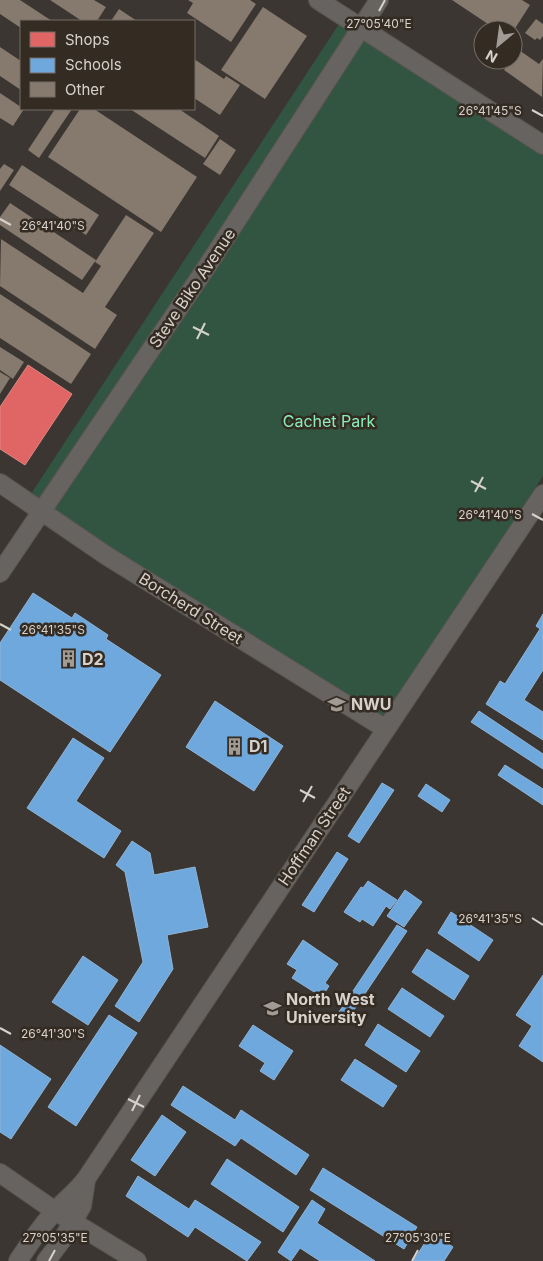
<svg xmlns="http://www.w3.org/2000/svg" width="543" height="1261" font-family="Inter,sans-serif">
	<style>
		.green { fill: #325541 }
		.shops { fill: #e06666; stroke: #dd8684 }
		.schools { fill: #6fa8dc; stroke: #8eb4d7 }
		.building { fill: #86796d }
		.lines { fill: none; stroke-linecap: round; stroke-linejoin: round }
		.minor-casing { stroke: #58544f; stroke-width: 20 }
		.minor { stroke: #666360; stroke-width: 18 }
		.ticks { fill: none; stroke: #d7d1cb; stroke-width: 2 }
		.labels { text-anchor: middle; stroke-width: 5; stroke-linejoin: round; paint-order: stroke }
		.street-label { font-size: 16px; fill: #d7d1cb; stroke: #342b23 }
		.park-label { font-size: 16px; fill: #88efb9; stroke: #342b23 }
		.poi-label { font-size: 16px; font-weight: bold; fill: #d7d1cb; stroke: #342b23; text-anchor: start }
		.ticks-label { font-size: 12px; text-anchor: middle; fill: #d7d1cb; stroke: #342b23; stroke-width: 5; stroke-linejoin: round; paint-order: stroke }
	</style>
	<rect width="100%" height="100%" fill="#3b3631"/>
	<path class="green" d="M343 18 543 149V476L377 728 27 500Z"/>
	<path class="shops" d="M28 365 72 394 25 465 0 449V407Z"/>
	<path class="schools" d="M33 593 72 618 75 613 108 635 106 639 161 675 110 752 0 680V643Z
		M543 614V670L524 700 543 712V740L486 704 500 681 505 684 540 629 536 626Z
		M215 701 283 746 254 791 186 747Z
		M479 711 543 754V769L471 722Z
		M73 738 104 758 76 801 121 831 104 858 27 808Z
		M505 765 543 789V805L498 775Z
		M382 783 394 790 359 843 348 836Z
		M426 784 450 800 442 812 418 796Z
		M132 841 150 853 154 875 195 867 208 927 167 935 173 969 139 1022 115 1006 143 962 125 872 116 865Z
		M337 852 348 859 314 912 302 905Z
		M368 881 397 900 390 909 386 906 373 926 362 919 360 922 344 912 361 887 363 888Z
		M405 890 422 902 404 927 387 916Z
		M451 912 493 940 479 961 438 933Z
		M397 925 407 931 348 1019 339 1012Z
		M303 940 338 964 325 983 329 986 322 997 292 978 297 970 287 964Z
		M427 949 469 976 454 1000 412 972Z
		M83 956 118 980 88 1025 52 1002Z
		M543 975V1062L519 1046 532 1026 516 1015Z
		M402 988 444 1016 430 1037 388 1009Z
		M109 1015 137 1033 76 1126 48 1107Z
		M378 1024 420 1051 406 1072 365 1045Z
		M253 1025 293 1051 274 1080 260 1071 265 1063 239 1046Z
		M0 1045 51 1079 11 1139 0 1132Z
		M355 1059 397 1086 383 1107 341 1080Z
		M183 1086 235 1120 241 1110 309 1155 296 1175 241 1138 235 1146 171 1105Z
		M162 1115 186 1132 155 1176 131 1160Z
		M227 1159 299 1207 283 1232 211 1184Z
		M323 1168 417 1227 404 1249 310 1190Z
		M138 1176 189 1209 195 1200 261 1242 247 1261 195 1227 188 1237 126 1196Z
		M312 1200 325 1209 317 1223 375 1261H320L300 1248 291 1261 278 1252Z
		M432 1232 453 1247 444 1261H413Z"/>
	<path class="building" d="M0 0H20L52 21H21V28L0 14Z
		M50 0H94L106 7 97 21H82Z
		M188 0H250L256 4 231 42 187 13 193 3Z
		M452 0H522L530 5 514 30H497Z
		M263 7 307 36 265 99 221 70Z
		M119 9 137 21H111Z
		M536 19 543 24V36L540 40 537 38 535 40 525 33Z
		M0 47 21 61V90L0 76Z
		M519 50 539 64 543 59 542 97 504 70Z
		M194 59 224 79 226 76 240 85 220 115 194 98Z
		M0 93 24 109 13 126 0 118Z
		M55 109H72L39 158 28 150Z
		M80 109H94L197 177 161 232 48 157Z
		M130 109H179L219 136 205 158Z
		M220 139 236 150 220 175 203 164Z
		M4 164 14 170 0 191V169Z
		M22 165 99 215 86 235 9 185Z
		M10 203 96 260 82 280 0 225V217Z
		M126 215 154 233 105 307 117 315 95 349 0 286 1 239 83 293 101 266 95 262Z
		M0 294 91 354 71 384 0 338Z
		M0 347 24 362 13 379 0 370Z
		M0 372 10 378 0 394Z"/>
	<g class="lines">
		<defs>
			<path id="minor" d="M318 0 543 145
				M0 483 107 556 386 729
				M0 573 208 265 379 0
				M0 1173 55 1211 137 1261
				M18 1261C29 1244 40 1228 53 1213 64 1201 76 1192 86 1179L543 494
				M46 1261 62 1240 82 1206 86 1180"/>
		</defs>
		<use href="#minor" class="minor-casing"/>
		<use href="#minor" class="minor"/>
	</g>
	<path class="ticks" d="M379 11 385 0M532 110 543 116M0 219 11 225M193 327 209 335M197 339 205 323M471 481 486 489M475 492 483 477M532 514 543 520M0 624 11 630M300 790 315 798M303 802 312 786M532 918 543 925M0 1028 11 1034M128 1099 144 1107M132 1111 140 1095M49 1261 55 1250M412 1261 418 1250"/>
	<defs>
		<symbol id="building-bare" viewBox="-9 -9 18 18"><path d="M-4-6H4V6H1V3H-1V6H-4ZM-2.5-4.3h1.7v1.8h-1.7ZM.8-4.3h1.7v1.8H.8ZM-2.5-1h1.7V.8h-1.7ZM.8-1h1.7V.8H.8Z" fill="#a09b95" stroke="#342b23" stroke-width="2.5" paint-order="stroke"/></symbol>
		<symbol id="university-bare" viewBox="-9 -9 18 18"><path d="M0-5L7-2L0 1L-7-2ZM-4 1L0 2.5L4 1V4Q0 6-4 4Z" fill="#a09b95" stroke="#342b23" stroke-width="2.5" paint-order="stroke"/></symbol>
	</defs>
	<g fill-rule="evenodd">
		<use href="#building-bare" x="56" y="646" width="25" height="25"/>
		<use href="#university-bare" x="324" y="692" width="25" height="25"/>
		<use href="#building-bare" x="222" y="734" width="25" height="25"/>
		<use href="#university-bare" x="260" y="996" width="25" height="25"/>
	</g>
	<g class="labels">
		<g class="street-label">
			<text transform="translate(192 288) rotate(-56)" y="6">Steve Biko Avenue</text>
			<text transform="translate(191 608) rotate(32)" y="6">Borcherd Street</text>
			<text transform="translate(314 836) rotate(-56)" y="6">Hoffman Street</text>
		</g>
		<g class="park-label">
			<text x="329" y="427">Cachet Park</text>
		</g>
		<g class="poi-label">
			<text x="82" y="665">D2</text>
			<text x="351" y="710">NWU</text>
			<text x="249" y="752">D1</text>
			<text x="286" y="1005">North West<tspan x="286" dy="18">University</tspan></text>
		</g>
	</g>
	<g class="ticks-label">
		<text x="379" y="28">27°05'40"E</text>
		<text x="490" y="115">26°41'45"S</text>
		<text x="53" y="230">26°41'40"S</text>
		<text x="490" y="519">26°41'40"S</text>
		<text x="53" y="634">26°41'35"S</text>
		<text x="490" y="923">26°41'35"S</text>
		<text x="53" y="1038">26°41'30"S</text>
		<text x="55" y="1242">27°05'35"E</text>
		<text x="418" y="1242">27°05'30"E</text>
	</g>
	<rect x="20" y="20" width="175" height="90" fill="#342b23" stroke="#756d66"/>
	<rect x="30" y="32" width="25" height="15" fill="#e06666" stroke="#756d66"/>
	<text x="65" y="45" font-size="15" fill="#d7d1cb">Shops</text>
	<rect x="30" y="58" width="25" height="15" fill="#6fa8dc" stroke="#756d66"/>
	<text x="65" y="70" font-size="15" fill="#d7d1cb">Schools</text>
	<rect x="30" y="82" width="25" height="15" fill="#86796d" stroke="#756d66"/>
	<text x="65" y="95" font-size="15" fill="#d7d1cb">Other</text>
	<g transform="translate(498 45) rotate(209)"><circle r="24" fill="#342b23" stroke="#756d66"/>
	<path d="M0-4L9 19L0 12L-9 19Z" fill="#a09b95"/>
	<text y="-8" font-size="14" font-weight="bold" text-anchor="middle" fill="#d7d1cb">N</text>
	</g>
</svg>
